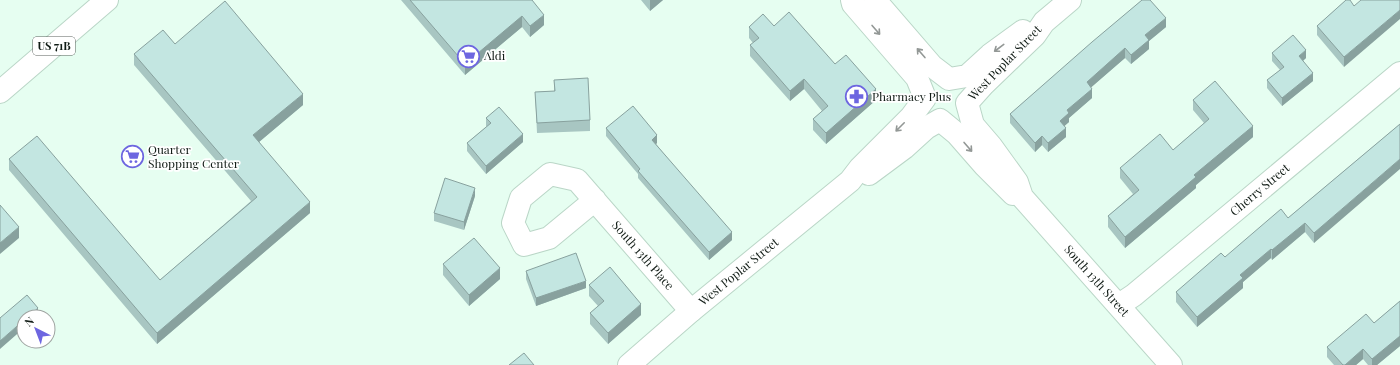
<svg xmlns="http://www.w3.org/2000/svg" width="1400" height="365" font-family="'Playfair Display',serif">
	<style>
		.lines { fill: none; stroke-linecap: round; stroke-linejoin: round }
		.street-casing { stroke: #bad6c7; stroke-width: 24 }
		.secondary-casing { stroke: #bad6c7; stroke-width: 24 }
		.primary-casing { stroke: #bad6c7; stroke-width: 24 }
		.street { stroke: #fff; stroke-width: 22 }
		.secondary { stroke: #fff; stroke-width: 22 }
		.primary { stroke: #fff; stroke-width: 22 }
		.wall { fill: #a8c6c2 }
		.shaded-wall { fill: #88a19e }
		.building { fill: #c3e6e1; stroke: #88a19e }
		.oneway { stroke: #939896 }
		.labels { text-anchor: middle; stroke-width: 3.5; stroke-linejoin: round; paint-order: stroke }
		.shield { fill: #fff; stroke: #585f5b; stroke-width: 1 }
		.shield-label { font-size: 11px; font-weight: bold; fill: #101b15 }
		.poi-label { font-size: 12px; fill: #101b15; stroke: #fff; text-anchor: start }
		.street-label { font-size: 12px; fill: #101b15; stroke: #fff }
	</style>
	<rect width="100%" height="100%" fill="#e6fef1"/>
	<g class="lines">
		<defs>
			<g id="street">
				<path id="s1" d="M595 200 549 238 524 245 513 223 521 198 550 174 577 180 691 311"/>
				<path id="s2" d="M1119 305 1134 295 1400 73"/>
			</g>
			<g id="secondary">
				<path d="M875 0 932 66 949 79 967 76 990 55 1023 31"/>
				<path id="s3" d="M1070 0 1044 22 1035 35 984 84 967 103 973 125 991 146 1017 182 1022 197 1171 365"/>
				<path d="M869 174 904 148 926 128 940 120 957 134 985 166 1013 194"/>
				<path id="s4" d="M629 365 691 311 850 181 860 168 911 117 925 98 917 78 853 4 852 0"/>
			</g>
			<path id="primary" d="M0 92 107 0"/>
		</defs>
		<use href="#street" class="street-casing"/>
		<use href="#secondary" class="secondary-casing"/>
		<use href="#primary" class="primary-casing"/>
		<use href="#street" class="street"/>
		<use href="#secondary" class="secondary"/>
		<use href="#primary" class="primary"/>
	</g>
	<path class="wall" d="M401 0H532L544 25 530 37 522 27 465 75Z
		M641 0H663L650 11Z
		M1142 0 1166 27 1149 41V49L1131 64 1125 58 1091 87 1092 98 1069 118V122L1064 126 1066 137 1048 152 1042 145 1035 152 1010 123V114Z
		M1346 0 1344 67 1317 35V26Z
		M774 26 835 64 876 100 826 144 813 130V119L822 111 804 89 790 101 750 56V45L753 43 749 38V27Z
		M175 44 303 105 259 142 310 213 157 344 9 170V159L160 280 251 201 134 65V54Z
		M1272 53 1306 58 1303 61 1313 81 1282 106 1267 88V80L1280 70 1272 61Z
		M554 80 590 120V131L537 133 535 92 554 91Z
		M1193 100 1253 137 1196 185V188L1125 248 1108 227V216L1133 194 1120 178V168L1173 150 1204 123 1193 110Z
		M486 118 523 142 486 174 467 151V143L487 126H486Z
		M1400 124 1314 243 1305 232 1272 260 1271 258 1243 282V288L1197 327 1176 302V292L1225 257 1288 218Z
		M606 128 657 143 656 144 732 240 709 260 638 178V174L606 136Z
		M475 196 464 230 434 221V213Z
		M443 264 500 279 469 306 443 275Z
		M526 271 586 288 536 306 526 279Z
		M589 285 641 315 608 344 590 324V313L598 306 589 296Z
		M1400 301V346L1377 365H1368L1363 359 1356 365H1334L1327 357V347L1374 323Z"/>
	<path class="shaded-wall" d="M650 0H663L650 11Z
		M1400 10V19L1344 67V57Z
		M544 15V25L530 37V26Z
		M522 16V27L465 75V64Z
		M1166 18V27L1149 41V49L1131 64V55L1145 35Z
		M1125 48V58L1087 91V82Z
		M1306 50V58L1299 64V56Z
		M1313 73V81L1282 106V98Z
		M804 79V89L790 101V91Z
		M876 89V100L826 144V133Z
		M1092 89V98L1069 118V122L1060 130V121L1067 110Z
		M303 94V105L253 147V135Z
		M1253 126V137L1196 185V188L1125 248V237L1194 175Z
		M1066 128V137L1048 152V143Z
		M523 134V142L486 174V166Z
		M657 135V143L652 148V140Z
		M1042 136V145L1035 152V143Z
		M1400 159V169L1314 243V233Z
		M475 188V196L464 230V222Z
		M310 202V213L157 344V333Z
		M1305 223V232L1272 260V250Z
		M19 227V238L0 254V243Z
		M732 232V240L709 260V252Z
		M1271 249V258L1243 282V288L1197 327V317L1240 275Z
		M500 268V279L469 306V295Z
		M586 281V288L536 306V298Z
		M641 304V315L608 344V333Z
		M38 308V316L37 317H28Z
		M24 320V328L0 349V341Z
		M1400 336V346L1377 365H1372V359Z
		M1363 349V359L1356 365H1345Z"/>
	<path class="building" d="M410 0H532L544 15 530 26 522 16 465 64Z
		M1142 0H1150L1166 18 1145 35 1149 40 1131 55 1125 48 1087 82 1092 89 1067 110 1069 113 1060 121 1066 128 1048 143 1042 136 1035 143 1010 114 1092 42Z
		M1346 0H1350L1354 6 1361 0H1400V10L1344 57 1317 26Z
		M225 1 303 94 253 135 310 202 157 333 9 159 37 136 160 280 257 197 134 54 163 30 175 44Z
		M789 12 835 64 846 55 876 89 826 133 813 119 828 106 804 79 790 91 750 45 759 38 749 27 763 14 774 26Z
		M1293 35 1306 50 1299 56 1313 73 1282 98 1267 80 1284 67 1272 53Z
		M588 78 590 120 537 123 535 92 555 91 554 80Z
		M1215 81 1253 126 1194 175 1196 177 1125 237 1108 216 1139 190 1120 168 1160 134 1173 150 1209 119 1193 100Z
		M633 106 657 135 652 140 732 232 709 252 638 171 640 169 606 128Z
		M499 107 523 134 486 166 467 143 491 123 486 118Z
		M1400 124V159L1314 233 1305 223 1272 250 1271 249 1240 275 1243 278 1197 317 1176 292 1221 253 1225 257 1281 209 1288 218Z
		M445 178 475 188 464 222 434 213Z
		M0 205 19 227 0 243Z
		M474 238 500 268 469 295 443 264Z
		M576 253 586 281 536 298 526 271Z
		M610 267 641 304 608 333 590 313 604 301 589 285Z
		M27 295 38 308 28 317H24V320L0 341V318Z
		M1400 301V336L1372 359 1363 349 1345 365H1343L1327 347 1366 314 1374 323Z
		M524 353 534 365H509Z"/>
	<defs><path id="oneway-shaft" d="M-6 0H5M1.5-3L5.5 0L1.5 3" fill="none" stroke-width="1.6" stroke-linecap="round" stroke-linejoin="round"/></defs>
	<g class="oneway">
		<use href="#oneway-shaft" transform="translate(876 30) rotate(49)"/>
		<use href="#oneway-shaft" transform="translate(999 48) rotate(143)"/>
		<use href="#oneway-shaft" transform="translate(921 53) rotate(-131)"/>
		<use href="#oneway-shaft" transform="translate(900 127) rotate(135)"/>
		<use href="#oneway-shaft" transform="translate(968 147) rotate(49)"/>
	</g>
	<defs>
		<symbol id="supermarket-ring" viewBox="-11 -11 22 22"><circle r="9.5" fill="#fff" stroke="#6d66e0" stroke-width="1.5"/><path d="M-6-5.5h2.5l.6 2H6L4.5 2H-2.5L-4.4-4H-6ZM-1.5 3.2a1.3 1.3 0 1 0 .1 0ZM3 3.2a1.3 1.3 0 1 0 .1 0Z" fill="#6d66e0"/></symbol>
		<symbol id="pharmacy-ring" viewBox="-11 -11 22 22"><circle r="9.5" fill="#fff" stroke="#6d66e0" stroke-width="1.5"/><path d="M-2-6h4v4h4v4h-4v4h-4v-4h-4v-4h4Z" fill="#6d66e0"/></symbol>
	</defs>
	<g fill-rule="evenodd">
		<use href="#supermarket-ring" x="456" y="44" width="25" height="25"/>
		<use href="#pharmacy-ring" x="844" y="84" width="25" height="25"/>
		<use href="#supermarket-ring" x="120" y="144" width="25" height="25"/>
	</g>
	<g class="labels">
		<rect class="shield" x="33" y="37" width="42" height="18" rx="3"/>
		<g class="shield-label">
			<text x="54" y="50">US 71B</text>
		</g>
		<g class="poi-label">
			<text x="484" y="60">Aldi</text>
			<text x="872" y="101">Pharmacy Plus</text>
			<text x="148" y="154">Quarter<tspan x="148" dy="14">Shopping Center</tspan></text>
		</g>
		<g class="street-label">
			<text transform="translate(1005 63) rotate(-46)" y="4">West Poplar Street</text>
			<text dy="4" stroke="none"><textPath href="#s2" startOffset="182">Cherry Street</textPath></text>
			<text dy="4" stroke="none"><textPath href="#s1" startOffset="302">South 13th Place</textPath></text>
			<text dy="4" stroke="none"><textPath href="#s4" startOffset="144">West Poplar Street</textPath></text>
			<text dy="4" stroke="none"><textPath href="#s3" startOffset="369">South 13th Street</textPath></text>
		</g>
	</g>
	<g transform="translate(36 329) rotate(318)"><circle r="19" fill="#ffffff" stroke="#9fa4a1"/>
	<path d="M0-3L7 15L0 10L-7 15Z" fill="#6d66e0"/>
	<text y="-6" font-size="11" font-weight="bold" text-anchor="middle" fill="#101b15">N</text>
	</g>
</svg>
